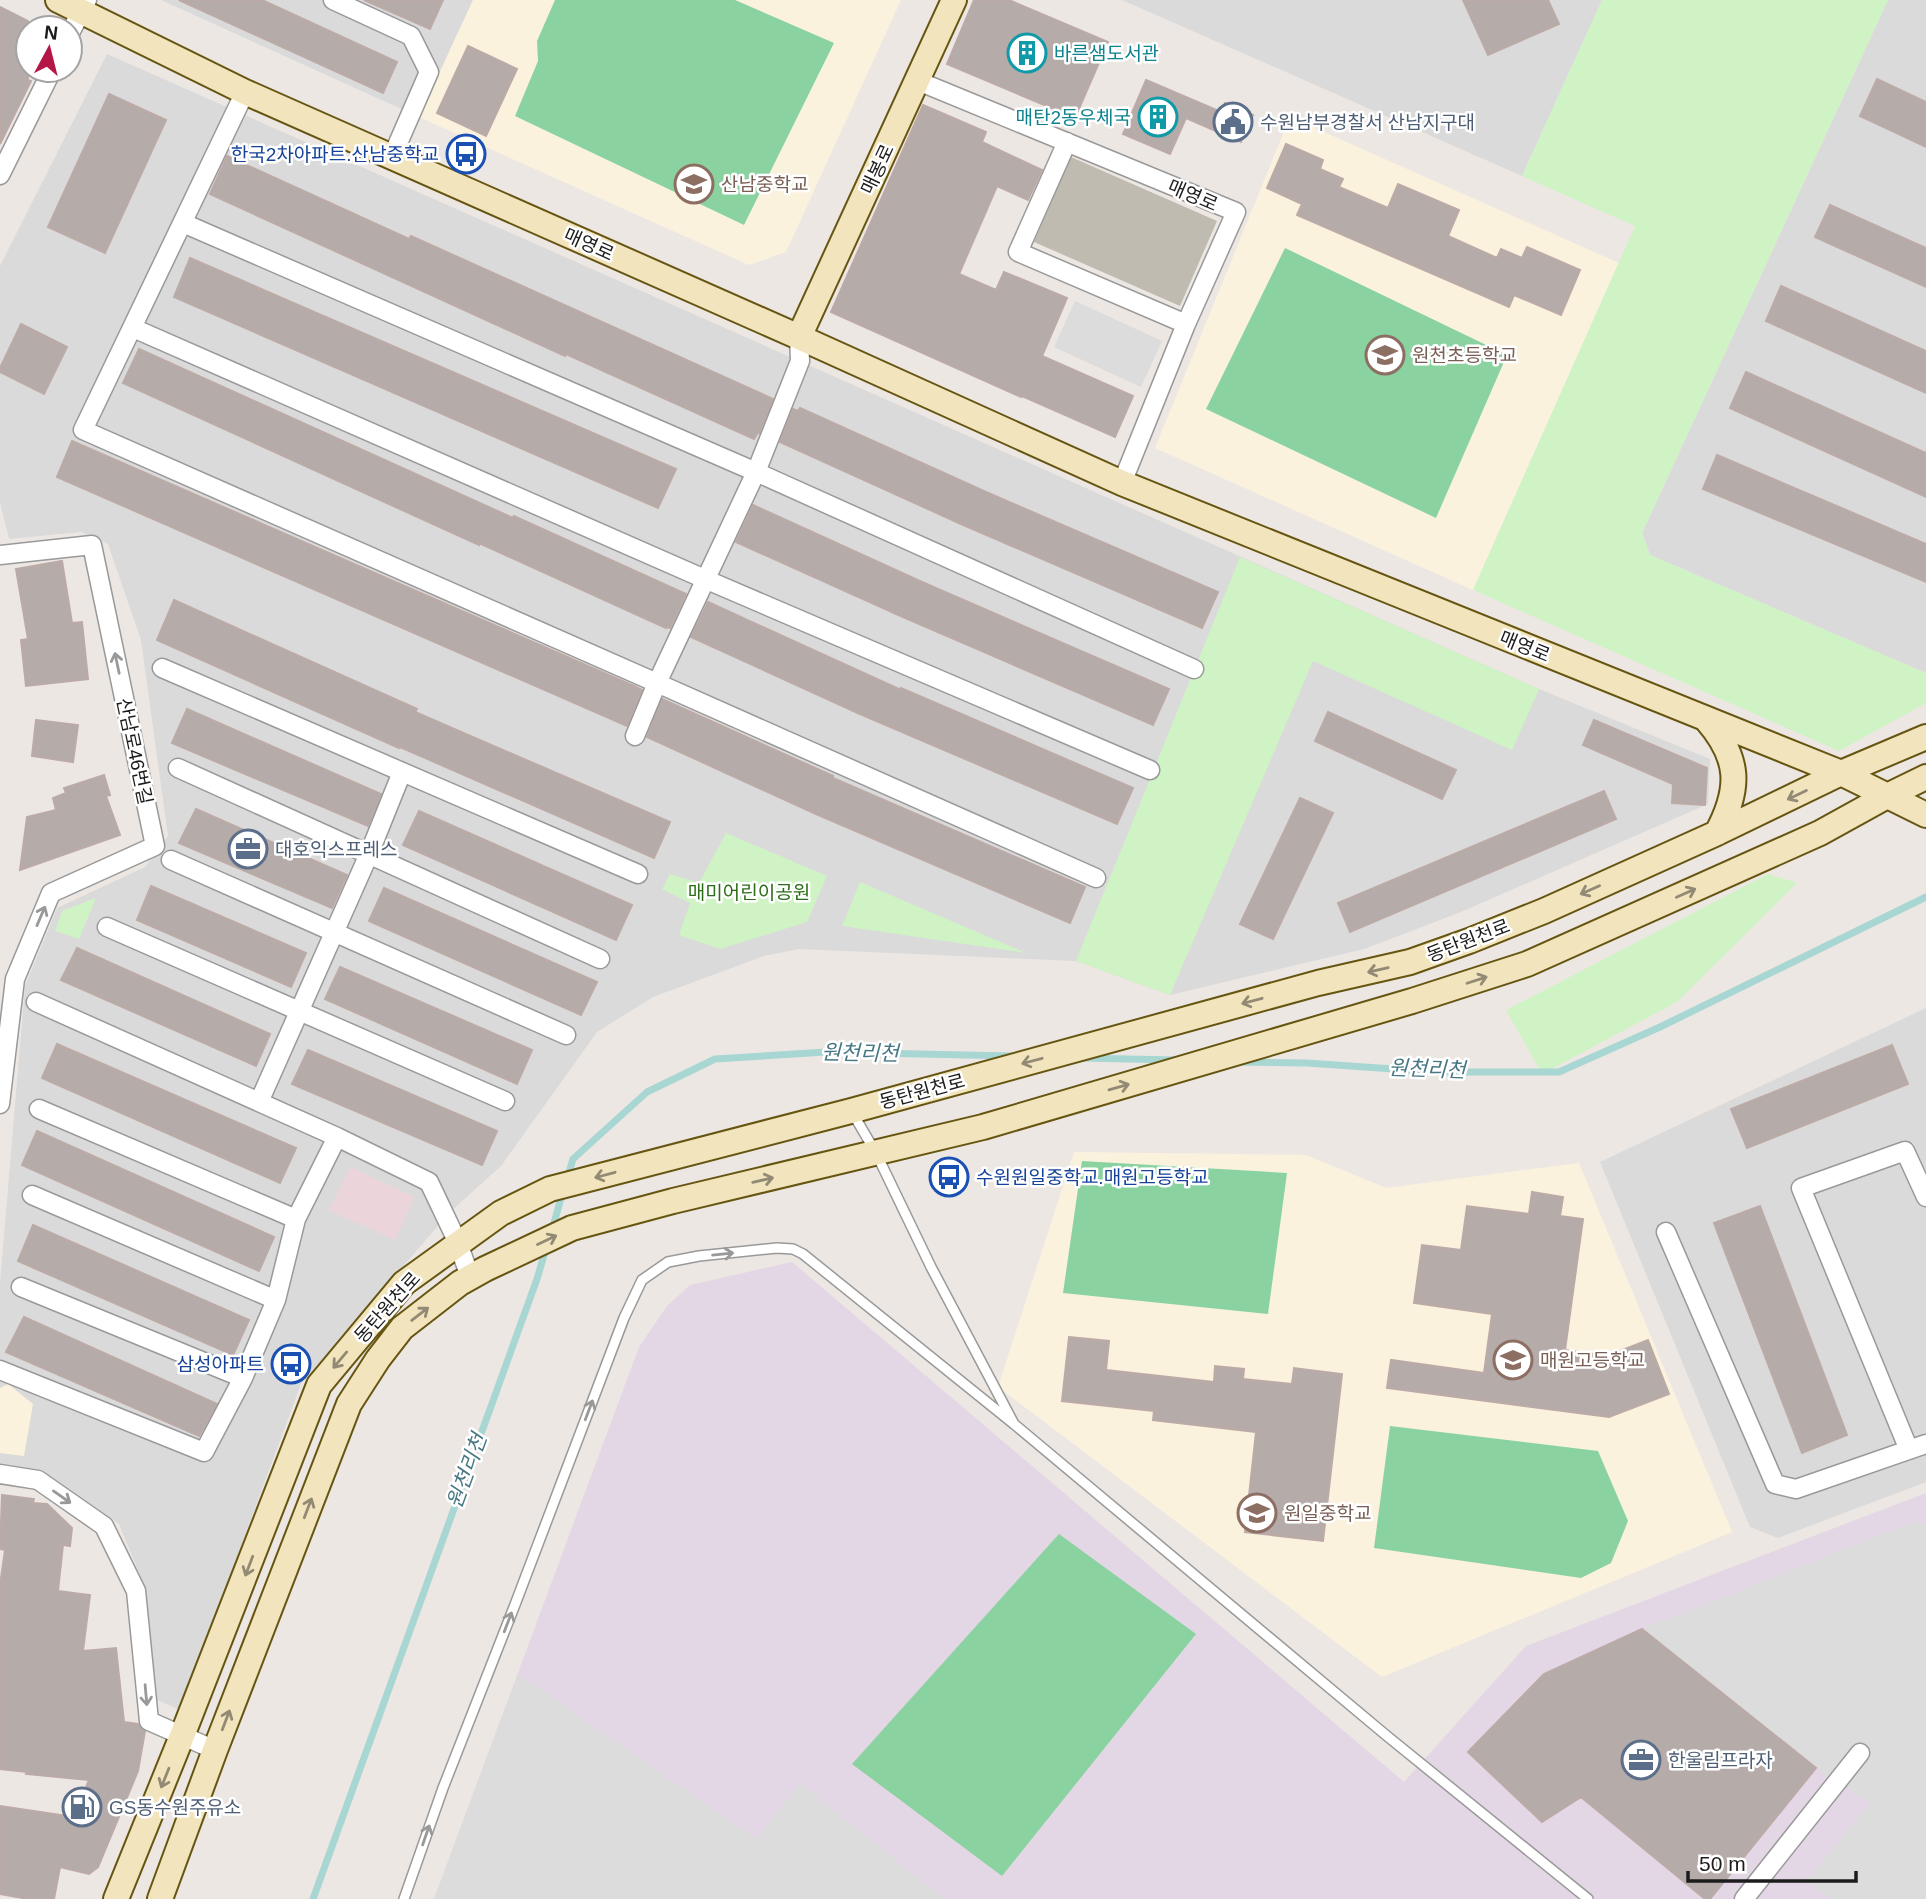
<svg xmlns="http://www.w3.org/2000/svg" width="1926" height="1899" font-family="Arial,'Noto Sans KR',sans-serif">
	<style>
		.residential { fill: #dadada }
		.commercial { fill: #ecd4db }
		.industrial { fill: #e3d6e5 }
		.education { fill: #fbf2de }
		.construction { fill: #c0bbb0 }
		.park { fill: #cff3c4 }
		.pitch { fill: #8ad3a0 }
		.parking { fill: #dcdcdc }
		.lines { fill: none; stroke-linecap: round; stroke-linejoin: round }
		.stream { stroke: #a8d6d2; stroke-width: 7 }
		.building { fill: #b5aba9; stroke: #bcaaa7; stroke-width: 2 }
		.lane-casing { stroke: #999; stroke-width: 12 }
		.street-casing { stroke: #999; stroke-width: 21 }
		.secondary-casing { stroke: #651; stroke-width: 28 }
		.lane { stroke: #fff; stroke-width: 9 }
		.street { stroke: #fff; stroke-width: 18 }
		.secondary { stroke: #f2e4bc; stroke-width: 24 }
		.oneway { stroke: #999 }
		.oneway2 { stroke: #928a74 }
		.labels { text-anchor: middle; stroke-width: 5; stroke-linejoin: round; paint-order: stroke }
		.culture-label { font-size: 19px; fill: #0d838f; stroke: #fff; text-anchor: start }
		.service-label { font-size: 19px; fill: #4e5e75; stroke: #fff; text-anchor: start }
		.transit-label { font-size: 19px; fill: #164399; stroke: #fff; text-anchor: end }
		.street-label { font-size: 19px; fill: #1c1c1c; stroke: #fff }
		.education-label { font-size: 19px; fill: #785e54; stroke: #fff; text-anchor: start }
		.park-label { font-size: 19px; fill: #2b6e17; stroke: #fff }
		.water-label { font-size: 21px; font-style: italic; fill: #477884; stroke: #fff }
	</style>
	<rect width="100%" height="100%" fill="#ede7e3"/>
	<path class="residential" d="M161 0H473L419 117Z
		M1122 0H1602L1522 176Z
		M1888 0H1926V673L1650 555 1642 533Z
		M107 54 1539 689 1710 759 1708 804 1461 912 1364 949 1170 995 1076 961 799 949 764 956 653 997 597 1032 501 1166 450 1212 301 1384 180 1710 155 1699 146 1590 119 1524 42 1472 0 1466V1283L25 986 57 908 145 867 168 836 141 640 108 544 81 532 9 539 0 502V266Z
		M1926 1008V1482L1778 1538 1750 1527 1600 1162Z"/>
	<path class="commercial" d="M350 1167 414 1197 395 1240 329 1210Z"/>
	<path class="industrial" d="M792 1262 1404 1782 1526 1646 1926 1493V1899H434L639 1347 667 1306 690 1285Z"/>
	<path class="education" d="M473 0H901L786 252 749 265 419 117Z
		M1290 117 1619 263 1473 590 1155 448Z
		M1074 1152 1306 1155 1386 1188 1579 1163 1732 1532 1382 1677 998 1387Z
		M8 1384 33 1404 24 1456 0 1453V1388Z"/>
	<path class="construction" d="M1071 157 1217 221 1180 306 1034 242Z"/>
	<path class="park" d="M1602 0H1888L1642 533 1650 555 1926 673V703L1839 751 1473 590 1635 226 1522 176Z
		M1240 557 1539 689 1512 750 1313 661 1170 995 1076 961Z
		M726 833 827 876 807 922 720 949 679 935 690 903 662 889 670 874 699 883Z
		M1768 874 1797 883 1677 1002 1542 1074 1506 1010Z
		M860 882 1026 953 842 926Z
		M96 898 79 939 55 931 62 911Z"/>
	<path class="pitch" d="M555 0H735L834 43 744 225 515 116 538 61 537 41Z
		M1285 248 1507 355 1436 518 1206 409Z
		M1082 1161 1287 1173 1268 1314 1063 1293Z
		M1390 1426 1598 1451 1628 1521 1611 1563 1581 1578 1374 1548Z
		M1059 1534 1196 1634 1002 1876 852 1764Z"/>
	<path class="parking" d="M1075 301 1162 341 1141 387 1054 347Z
		M1917 1521 1926 1528V1899H1830L1807 1880 1871 1803 1816 1768 1642 1629Z
		M518 1674 756 1839 800 1783 944 1899H434Z"/>
	<g class="lines">
		<path class="stream" d="M1081 1058 1175 1060
			M1239 1062 1307 1063 1437 1072H1559L1660 1027 1926 897
			M567 1179 573 1159 647 1092 715 1059 826 1052 1014 1056
			M552 1230 563 1191
			M313 1899 537 1279 546 1248"/>
	</g>
	<path class="building" d="M179 0H262L397 62 383 93Z
		M364 0H443L430 29Z
		M974 0H1009L1108 42 1075 118 947 64Z
		M1463 0H1548L1559 24 1488 55Z
		M0 7 28 21V80L31 81 0 144Z
		M468 46 517 69 486 136 437 113Z
		M1877 79 1926 102V147L1860 116Z
		M1146 80 1221 112 1225 103 1253 115 1241 142 1186 118 1170 154 1123 134Z
		M109 94 166 120 105 253 48 227Z
		M923 105 986 132 982 142 1042 170 1028 200 997 186 959 274 996 290 1004 272 1067 298 1042 356 1133 396 1115 437 1022 396 1021 397 831 312Z
		M1286 144 1323 160 1320 169 1343 179 1339 187 1388 208 1398 184 1459 210 1448 236 1497 258 1501 249 1522 258 1527 247 1580 270 1561 315 1514 295 1509 307 1297 215 1302 204 1267 188Z
		M227 156 409 239 411 236 773 399 759 433 758 432 754 439 566 354 565 356 210 194Z
		M1830 205 1926 248V287L1815 237Z
		M190 258 676 469 658 508 174 297Z
		M1781 286 1926 351V393L1766 321Z
		M21 324 67 347 44 394 0 372V368Z
		M139 349 513 518 514 516 686 594 670 628 667 627 666 628 479 543V545L123 383Z
		M1746 372 1926 453V497L1730 408Z
		M800 408 986 492 1218 592 1202 628 961 524 780 442 793 409 798 411Z
		M72 441 634 686 642 690 627 726 57 477Z
		M1717 455 1926 544V582L1703 489Z
		M753 505 922 582 1169 689 1153 725 903 617 736 542Z
		M62 561 72 623 82 622 88 679 26 686 21 640 28 639 16 569Z
		M174 600 417 709 415 712 670 822 654 858 400 747 399 748 157 640Z
		M708 602 901 690V688L1133 788 1117 824 860 714 691 637Z
		M662 699 833 776V778L1085 887 1070 923 816 814 647 737Z
		M187 709 381 794 368 826 172 743Z
		M1328 712 1456 770 1442 799 1315 741Z
		M36 720 78 725 73 762 32 756Z
		M1594 720 1707 768 1705 805 1672 803 1673 784 1583 745Z
		M104 775 110 795 106 796 120 835 20 870 27 817 56 810 53 798 66 793 64 788Z
		M1604 791 1616 819 1350 932 1338 903Z
		M1300 798 1333 813 1273 939 1240 924Z
		M196 809 347 875 332 908 179 843Z
		M419 811 632 905 616 940 403 845Z
		M151 886 306 953 291 987 137 920Z
		M384 888 597 982 581 1015 369 921Z
		M77 948 270 1034 256 1066 61 980Z
		M340 967 532 1050 517 1084 325 999Z
		M57 1044 296 1148 280 1183 42 1078Z
		M1892 1045 1908 1084 1747 1148 1731 1109Z
		M308 1050 497 1131 482 1165 292 1084Z
		M37 1131 274 1237 259 1271 22 1165Z
		M1532 1192 1563 1197 1560 1216 1583 1219 1565 1350 1607 1356 1648 1340 1669 1394 1609 1417 1387 1388 1391 1360 1484 1373 1492 1314 1414 1303 1422 1245 1461 1250 1467 1206 1529 1214Z
		M1760 1206 1847 1435 1802 1453 1714 1223Z
		M33 1225 249 1320 233 1355 18 1261Z
		M24 1317 217 1404 199 1436 6 1352Z
		M1069 1337 1109 1341 1106 1370 1214 1382 1215 1366 1244 1369 1243 1379 1292 1384 1294 1368 1342 1374 1323 1541 1245 1532 1256 1432 1153 1420 1154 1411 1062 1401Z
		M2 1495 34 1499 33 1503 47 1504 72 1528 70 1546 63 1545 58 1591 90 1595 83 1651 116 1648 124 1722 138 1724 145 1731 138 1771 98 1867 89 1874 60 1867 54 1899H28L0 1894V1806L74 1817 89 1780 26 1774 27 1772 0 1769V1585L5 1550 0 1549Z
		M1642 1629 1816 1768 1710 1899H1705L1581 1797 1542 1822 1468 1752 1544 1674Z"/>
	<g class="lines">
		<defs>
			<path id="lane" d="M852 1112 876 1153 931 1267 1014 1424 1387 1736 1588 1899
				M404 1899 443 1788 516 1602 624 1318 642 1280 668 1262 699 1256 777 1248 793 1249 803 1254 1014 1424"/>
			<path id="street" d="M333 0 411 36 429 72 392 157
				M70 33 87 0
				M918 81 1236 212 1186 324 1122 483
				M245 92 83 430 657 683 635 736
				M1067 142 1018 252 1186 324
				M0 175 52 70
				M183 223 756 472 1194 669
				M133 328 707 580 1150 770
				M799 337 800 361 756 472 657 683 1096 878
				M0 555 92 545 155 846 51 893 15 979 0 1104
				M162 668 638 874
				M178 768 600 959
				M171 860 566 1035
				M107 927 505 1101
				M36 1002 337 1137 429 1182 458 1243 470 1277
				M259 1102 369 854 402 772
				M39 1109 296 1219
				M32 1195 276 1300
				M1666 1232 1775 1484 1796 1489 1926 1444
				M21 1287 243 1378
				M0 1370 204 1452 243 1378 276 1300 296 1219 337 1137
				M1909 1450 1801 1188 1905 1151 1926 1197
				M0 1474 38 1480 104 1526 136 1591 149 1721 215 1750
				M1744 1899 1860 1753"/>
			<path id="secondary" d="M58 0 245 92 799 337 1122 483 1841 773 1926 815
				M799 337 954 0
				M1706 719C1740 758 1741 788 1717 833
				M116 1899 182 1736 319 1385 404 1283 501 1213 550 1189 851 1111 1318 983 1410 962 1469 941 1544 911 1717 833 1841 773 1926 737
				M160 1899 215 1750 349 1404 378 1359 402 1328 460 1283 485 1269 572 1228 673 1201 983 1127 1412 1001 1527 964 1820 833 1887 796 1926 777"/>
		</defs>
		<use href="#lane" class="lane-casing"/>
		<use href="#street" class="street-casing"/>
		<use href="#secondary" class="secondary-casing"/>
		<use href="#lane" class="lane"/>
		<use href="#street" class="street"/>
		<use href="#secondary" class="secondary"/>
	</g>
	<defs><path id="oneway-shaft" d="M-6 0H5M1.5-3L5.5 0L1.5 3" fill="none" stroke-width="1.6" stroke-linecap="round" stroke-linejoin="round" transform="scale(1.75)"/></defs>
	<g class="oneway">
		<use href="#oneway-shaft" transform="translate(117 663) rotate(-102)"/>
		<use href="#oneway-shaft" transform="translate(41 916) rotate(-67)"/>
		<use href="#oneway-shaft" transform="translate(723 1254) rotate(-6)"/>
		<use href="#oneway-shaft" transform="translate(589 1410) rotate(-69)"/>
		<use href="#oneway-shaft" transform="translate(62 1497) rotate(35)"/>
		<use href="#oneway-shaft" transform="translate(508 1622) rotate(-69)"/>
		<use href="#oneway-shaft" transform="translate(146 1695) rotate(85)"/>
		<use href="#oneway-shaft" transform="translate(426 1835) rotate(-71)"/>
	</g>
	<g class="oneway2">
		<use href="#oneway-shaft" transform="translate(1797 795) rotate(154)"/>
		<use href="#oneway-shaft" transform="translate(1590 890) rotate(156)"/>
		<use href="#oneway-shaft" transform="translate(1686 893) rotate(-24)"/>
		<use href="#oneway-shaft" transform="translate(1378 970) rotate(167)"/>
		<use href="#oneway-shaft" transform="translate(1477 980) rotate(-18)"/>
		<use href="#oneway-shaft" transform="translate(1252 1001) rotate(165)"/>
		<use href="#oneway-shaft" transform="translate(1032 1061) rotate(165)"/>
		<use href="#oneway-shaft" transform="translate(1119 1087) rotate(-16)"/>
		<use href="#oneway-shaft" transform="translate(605 1175) rotate(165)"/>
		<use href="#oneway-shaft" transform="translate(763 1180) rotate(-13)"/>
		<use href="#oneway-shaft" transform="translate(547 1240) rotate(-25)"/>
		<use href="#oneway-shaft" transform="translate(420 1314) rotate(-38)"/>
		<use href="#oneway-shaft" transform="translate(340 1360) rotate(130)"/>
		<use href="#oneway-shaft" transform="translate(308 1508) rotate(-69)"/>
		<use href="#oneway-shaft" transform="translate(249 1566) rotate(111)"/>
		<use href="#oneway-shaft" transform="translate(226 1720) rotate(-69)"/>
		<use href="#oneway-shaft" transform="translate(165 1778) rotate(112)"/>
	</g>
	<defs>
		<symbol id="building-ring" viewBox="-11 -11 22 22"><circle r="9.5" fill="#fff" stroke="#0f9aa8" stroke-width="1.5"/><path d="M-4-6H4V6H1V3H-1V6H-4ZM-2.5-4.3h1.7v1.8h-1.7ZM.8-4.3h1.7v1.8H.8ZM-2.5-1h1.7V.8h-1.7ZM.8-1h1.7V.8H.8Z" fill="#0f9aa8"/></symbol>
		<symbol id="civic-ring" viewBox="-11 -11 22 22"><circle r="9.5" fill="#fff" stroke="#5c6f8a" stroke-width="1.5"/><path d="M-.6-6.5H3V-4.5H.6V-3L4-1V1h2V6H-6V1h2V-1L-.6-3ZM-1.2 2.5V6h2.4V2.5Z" fill="#5c6f8a"/></symbol>
		<symbol id="bus-ring" viewBox="-11 -11 22 22"><circle r="9.5" fill="#fff" stroke="#1a4fb4" stroke-width="1.5"/><path d="M-5-6H5V4H4V6H2V4H-2V6H-4V4H-5ZM-3.5-4V0h7V-4ZM-3.5 1.2v1.5H-2V1.2ZM2 1.2v1.5H3.5V1.2Z" fill="#1a4fb4"/></symbol>
		<symbol id="school-ring" viewBox="-11 -11 22 22"><circle r="9.5" fill="#fff" stroke="#8d6e63" stroke-width="1.5"/><path d="M0-5L7-2L0 1L-7-2ZM-4 1L0 2.5L4 1V4Q0 6-4 4Z" fill="#8d6e63"/></symbol>
		<symbol id="office-ring" viewBox="-11 -11 22 22"><circle r="9.5" fill="#fff" stroke="#5c6f8a" stroke-width="1.5"/><path d="M-6-3h4V-5.5h4V-3h4V5H-6ZM-1-4.5V-3h2v-1.5ZM-6 0V1H6V0Z" fill="#5c6f8a"/></symbol>
		<symbol id="fuel-ring" viewBox="-11 -11 22 22"><circle r="9.5" fill="#fff" stroke="#5c6f8a" stroke-width="1.5"/><path d="M-5.5-6h7V0h2V4h1.3V-2.5L3-4.5l.8-.8L6-3V5H2.5V1h-1V6h-7ZM-4.2-4.7v3.2H.2V-4.7Z" fill="#5c6f8a"/></symbol>
	</defs>
	<g fill-rule="evenodd">
		<use href="#building-ring" x="1005" y="31" width="44" height="44"/>
		<use href="#building-ring" x="1136" y="95" width="44" height="44"/>
		<use href="#civic-ring" x="1211" y="100" width="44" height="44"/>
		<use href="#bus-ring" x="444" y="132" width="44" height="44"/>
		<use href="#school-ring" x="672" y="162" width="44" height="44"/>
		<use href="#school-ring" x="1363" y="333" width="44" height="44"/>
		<use href="#office-ring" x="226" y="827" width="44" height="44"/>
		<use href="#bus-ring" x="927" y="1155" width="44" height="44"/>
		<use href="#school-ring" x="1491" y="1338" width="44" height="44"/>
		<use href="#bus-ring" x="269" y="1342" width="44" height="44"/>
		<use href="#school-ring" x="1235" y="1491" width="44" height="44"/>
		<use href="#office-ring" x="1619" y="1738" width="44" height="44"/>
		<use href="#fuel-ring" x="60" y="1785" width="44" height="44"/>
	</g>
	<g class="labels">
		<g class="culture-label">
			<text x="1054" y="60">바른샘도서관</text>
			<text x="1131" y="124" text-anchor="end">매탄2동우체국</text>
		</g>
		<g class="service-label">
			<text x="1260" y="129">수원남부경찰서 산남지구대</text>
			<text x="275" y="856">대호익스프레스</text>
			<text x="1668" y="1767">한울림프라자</text>
			<text x="109" y="1814">GS동수원주유소</text>
		</g>
		<g class="transit-label">
			<text x="439" y="161">한국2차아파트.산남중학교</text>
			<text x="976" y="1184" text-anchor="start">수원원일중학교.매원고등학교</text>
			<text x="264" y="1371">삼성아파트</text>
		</g>
		<g class="street-label">
			<text transform="translate(877 169) rotate(-65)" y="7">매봉로</text>
			<text transform="translate(1193 195) rotate(23)" y="7">매영로</text>
			<text transform="translate(589 244) rotate(24)" y="7">매영로</text>
			<text transform="translate(1525 646) rotate(22)" y="7">매영로</text>
			<text transform="translate(135 751) rotate(78)" y="7">산남로46번길</text>
			<text transform="translate(1468 940) rotate(-21)" y="7">동탄원천로</text>
			<text transform="translate(922 1091) rotate(-15)" y="7">동탄원천로</text>
			<text transform="translate(387 1307) rotate(-48)" y="7">동탄원천로</text>
		</g>
		<g class="education-label">
			<text x="721" y="191">산남중학교</text>
			<text x="1412" y="362">원천초등학교</text>
			<text x="1540" y="1367">매원고등학교</text>
			<text x="1284" y="1520">원일중학교</text>
		</g>
		<g class="park-label">
			<text x="749" y="899">매미어린이공원</text>
		</g>
		<g class="water-label">
			<text transform="translate(860 1053) rotate(1)" y="7">원천리천</text>
			<text transform="translate(1427 1069) rotate(2)" y="7">원천리천</text>
			<text transform="translate(467 1471) rotate(-70)" y="7">원천리천</text>
		</g>
	</g>
	<g transform="translate(49 49) rotate(7)"><circle r="33" fill="#ffffff" stroke="#a4a4a4" stroke-width="2"/>
	<path d="M0-5L12 26L0 18L-12 26Z" fill="#b31647"/>
	<text y="-10" font-size="19" font-weight="bold" text-anchor="middle" fill="#1c1c1c">N</text>
	</g>
	<path d="M1688 1871v10h168v-10" fill="none" stroke="#1c1c1c" stroke-width="3.5"/>
	<text x="1699" y="1871" font-size="21" fill="#1c1c1c" stroke="#ffffff" stroke-width="5" paint-order="stroke">50 m</text>
</svg>
